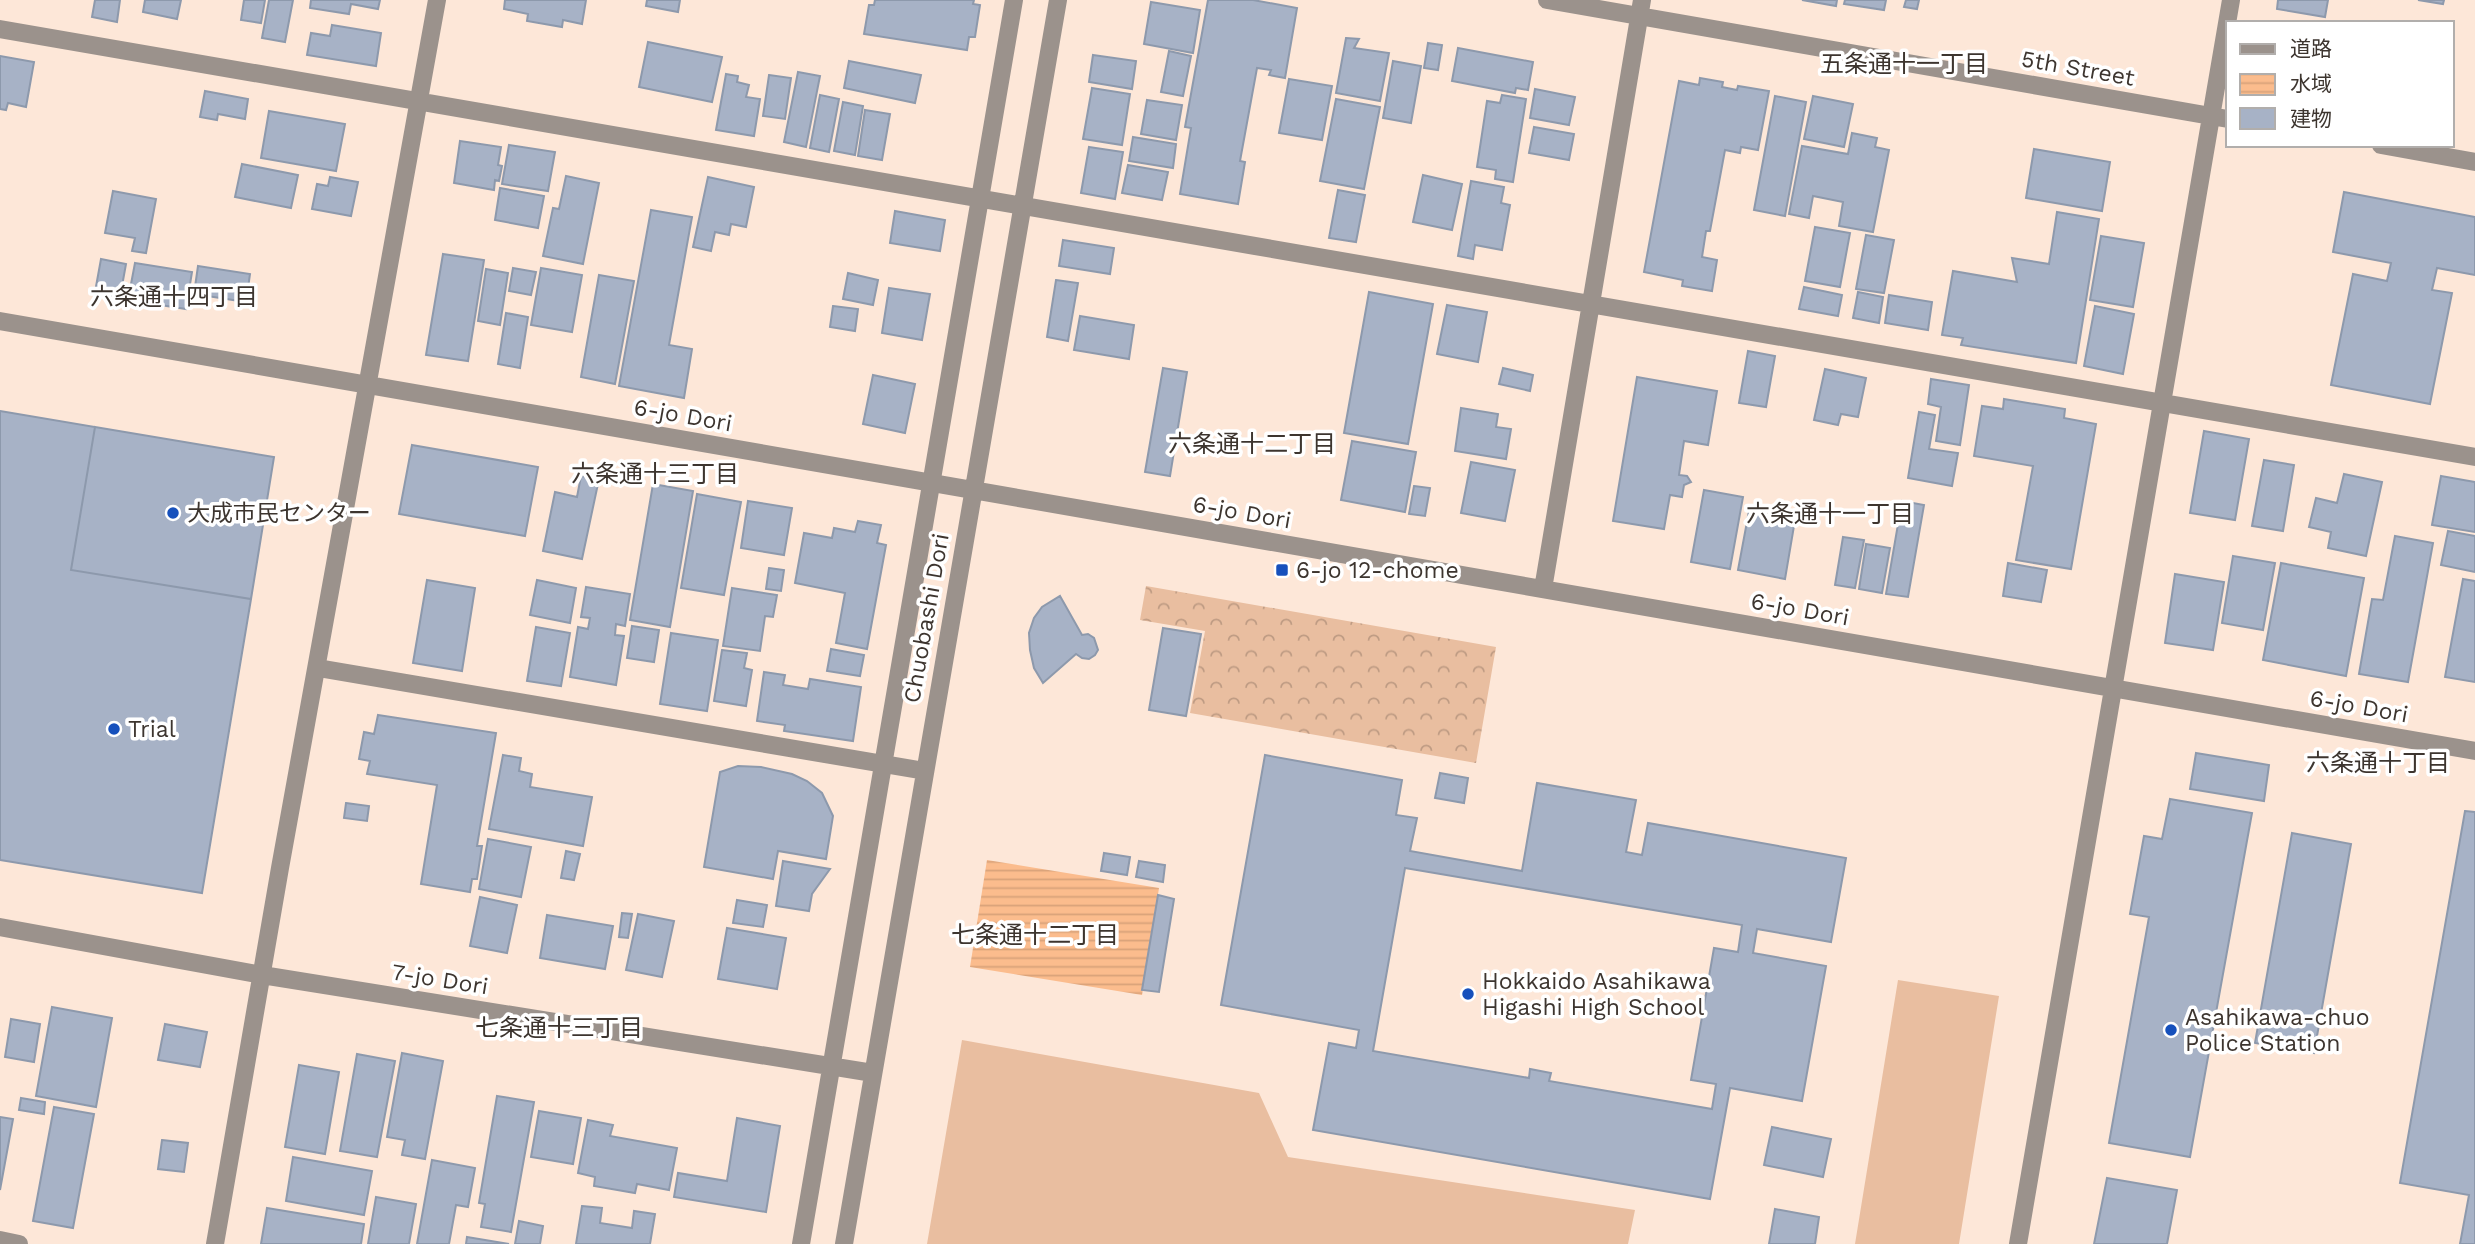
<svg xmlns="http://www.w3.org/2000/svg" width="2475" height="1244" font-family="'Work Sans','Noto Sans JP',sans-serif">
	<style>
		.grass { fill: #e9bea0 }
		.forest { fill: url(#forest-crowns) }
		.water { fill: url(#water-rules) }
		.building { fill: #a7b2c6; stroke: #8d99ac; stroke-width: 2; fill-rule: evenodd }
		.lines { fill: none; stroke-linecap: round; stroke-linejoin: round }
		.minor { stroke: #9b928c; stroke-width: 18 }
		.poi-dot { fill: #1650bc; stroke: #fff; stroke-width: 2.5 }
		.labels { text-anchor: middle; stroke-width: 7; stroke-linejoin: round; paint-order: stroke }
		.street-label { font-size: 23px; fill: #3d352f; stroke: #fff }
		.poi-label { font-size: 23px; fill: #3d352f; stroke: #fff; text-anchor: start }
		.neighbourhood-label { font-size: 24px; fill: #3d352f; stroke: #fff }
	</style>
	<defs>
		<pattern id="forest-crowns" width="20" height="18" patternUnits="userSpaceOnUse" patternTransform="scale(1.75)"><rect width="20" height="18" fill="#e9bea0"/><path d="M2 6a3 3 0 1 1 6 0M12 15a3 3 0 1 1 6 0" fill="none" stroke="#be9b83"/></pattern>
		<pattern id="water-rules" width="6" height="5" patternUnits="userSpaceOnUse" patternTransform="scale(1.75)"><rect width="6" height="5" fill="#fbbc8d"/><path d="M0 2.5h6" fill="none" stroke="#d8a27a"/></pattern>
	</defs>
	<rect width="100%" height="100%" fill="#fde7d8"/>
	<path class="grass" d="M1898 980 1999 996 1959 1244H1855Z
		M962 1040 1259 1093 1288 1157 1635 1210 1628 1244H927Z"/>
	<path class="forest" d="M1146 586 1496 647 1476 763 1190 713 1205 631 1140 620Z"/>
	<path class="water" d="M987 860 1159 888 1142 995 970 967Z"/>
	<path class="building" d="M95 0H120L117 22 92 17Z
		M145 0H181L177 19 143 12Z
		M244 0H265L261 23 241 20Z
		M269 0H293L285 42 262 38Z
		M311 0H380L378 9 351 4 349 14 310 8Z
		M505 0H586L582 24 563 20 562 27 527 21 528 14 504 9Z
		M647 0H680L678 12 646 6Z
		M875 0H974L973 4 980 5 975 37H969L967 50 864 34 869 5H874Z
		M1208 0H1253L1297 8 1285 78 1269 75 1271 70 1257 68 1240 161 1245 162 1238 204 1180 194 1191 128 1185 127Z
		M1802 0H1837L1836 6Z
		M1845 0H1886L1884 10 1844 4Z
		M1906 0H1919L1917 9 1904 7Z
		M2278 0H2328L2325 17 2277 9Z
		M2418 0H2444L2443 4Z
		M1151 2 1200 10 1193 53 1144 44Z
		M332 25 381 33 376 66 307 55 311 33 330 36Z
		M1346 38 1359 39 1354 48 1389 53 1380 101 1336 93Z
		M648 42 722 57 712 102 639 87Z
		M1428 43 1442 45 1438 70 1424 68Z
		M1458 48 1533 62 1528 90 1516 88 1515 93 1452 81Z
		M1169 51 1191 56 1183 96 1161 92Z
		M1093 55 1136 61 1132 89 1089 82Z
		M0 56 34 62 26 107 8 103 6 110 0 109Z
		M849 61 921 75 915 103 844 88Z
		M1393 61 1421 66 1411 123 1383 118Z
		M798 72 820 76 806 147 784 142Z
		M726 74 738 76 737 82 749 85 746 97 760 99 754 136 716 130Z
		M769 75 791 78 785 119 763 116Z
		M1700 78 1723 82 1722 87 1737 90 1738 86 1769 91 1758 150 1741 147 1740 153 1725 150 1710 231H1706L1702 257 1717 260 1712 291 1682 286 1683 280 1644 272 1679 81 1699 85Z
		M1289 79 1332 86 1322 140 1279 133Z
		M1092 88 1130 94 1122 145 1083 139Z
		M1535 89 1575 97 1569 125 1530 118Z
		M205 91 248 99 245 119 218 114 217 120 200 117Z
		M820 95 839 99 829 152 810 148Z
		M1502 95 1526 99 1513 182 1495 179 1496 170 1477 167 1487 101 1500 103Z
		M1775 96 1806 102 1785 216 1754 210Z
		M1813 96 1853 104 1844 147 1804 139Z
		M1336 99 1380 107 1364 189 1320 181Z
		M1147 100 1182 105 1176 140 1141 134Z
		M843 102 863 106 855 155 834 151Z
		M865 110 890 114 882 160 858 156Z
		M269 111 345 124 336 171 261 158Z
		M1534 127 1574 134 1569 160 1529 153Z
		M1852 133 1877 138 1875 147 1889 150 1873 232 1839 226 1843 202 1813 196 1809 218 1789 214 1802 146 1848 154Z
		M1133 137 1176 144 1173 168 1129 161Z
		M460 141 501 147 498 165 502 166 499 181 495 180 494 190 454 183Z
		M509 145 555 152 548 191 502 184Z
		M1089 147 1123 152 1115 199 1081 193Z
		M2034 149 2110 162 2102 211 2026 198Z
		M242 164 298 175 291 208 235 197Z
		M1128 165 1168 172 1162 200 1122 193Z
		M1423 175 1462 184 1452 230 1413 222Z
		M566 176 599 183 583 264 543 256 553 208 559 209Z
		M330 177 358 182 351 216 312 209 317 184 328 186Z
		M708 177 754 187 746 227 731 224 729 235 715 232 711 251 693 247Z
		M1471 181 1504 187 1501 203 1510 205 1502 250 1475 245 1473 259 1458 256Z
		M500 188 544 196 538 228 495 220Z
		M1338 190 1365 195 1356 242 1329 238Z
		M113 191 156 199 146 253 132 251 135 238 105 233Z
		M2344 192 2475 217V275L2437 268 2432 290 2452 293 2430 404 2331 385 2353 274 2387 281 2391 263 2333 252Z
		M651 210 692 217 669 345 692 349 684 398 619 386Z
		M895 211 945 220 940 251 890 243Z
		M2057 212 2099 219 2076 363 1961 345 1963 338 1942 335 1953 271 2017 282 2012 258 2049 264Z
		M1815 227 1850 233 1840 287 1805 281Z
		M1866 235 1894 240 1884 293 1856 289Z
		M2101 236 2144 243 2133 307 2090 300Z
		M1063 240 1114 248 1110 274 1059 266Z
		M443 254 484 260 468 361 426 355Z
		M101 259 126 264 120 297 95 292Z
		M135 263 192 272 186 309 128 300Z
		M198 266 250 274 246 302 194 294Z
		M513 268 536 272 531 295 509 291Z
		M541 268 582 275 572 332 531 325Z
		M486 269 508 273 500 325 478 321Z
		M848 273 878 280 873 305 843 299Z
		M599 275 634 281 615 384 581 377Z
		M1056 280 1078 283 1068 341 1047 337Z
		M1804 287 1842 295 1838 316 1799 309Z
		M889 288 930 294 922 340 882 333Z
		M1369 292 1433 304 1408 444 1344 433Z
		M1858 292 1883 297 1879 323 1853 318Z
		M1889 295 1932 302 1928 330 1885 323Z
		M1447 305 1487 312 1478 362 1437 354Z
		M833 306 858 309 855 331 830 327Z
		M2095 306 2134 314 2123 374 2084 366Z
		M506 313 528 317 520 368 498 364Z
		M1080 316 1134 325 1129 359 1074 350Z
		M1748 351 1775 356 1766 407 1739 403Z
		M1163 368 1187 372 1170 476 1145 472Z
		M1503 368 1533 375 1530 391 1499 384Z
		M1825 369 1866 378 1858 417 1841 414 1838 425 1814 420Z
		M873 375 915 384 905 433 863 424Z
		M1637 377 1717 391 1708 445 1684 441 1679 475 1687 476 1691 482 1684 485 1682 497 1670 495 1664 529 1613 521Z
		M1931 379 1969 385 1960 445 1936 441 1941 407 1928 404Z
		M2004 399 2065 409 2064 418 2096 424 2071 569 2016 560 2033 466 1974 456 1982 406 2003 409Z
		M1461 408 1498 414 1496 427 1511 429 1506 459 1455 451Z
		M0 411 95 427 71 570 251 599 202 893 0 860Z
		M1919 412 1935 415 1929 449 1958 453 1952 486 1908 478Z
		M95 427 274 457 251 599 71 570Z
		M2204 431 2249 439 2235 520 2190 513Z
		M1352 441 1416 452 1405 512 1341 500Z
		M412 445 538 467 525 536 399 514Z
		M2264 460 2294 465 2283 531 2252 526Z
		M1471 462 1515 470 1505 521 1461 513Z
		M2344 474 2382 482 2366 556 2328 548 2331 532 2309 527 2316 498 2337 503Z
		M581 476 599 479 582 559 543 551 555 492 577 497Z
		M2441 476 2475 482V532L2432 525Z
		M653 484 693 491 670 627 630 620Z
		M1414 486 1430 488 1425 516 1409 514Z
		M1704 490 1743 497 1730 569 1691 562Z
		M697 494 741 502 724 595 681 588Z
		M748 501 792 508 784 555 741 548Z
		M1902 501 1924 505 1908 597 1886 594Z
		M1749 511 1795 520 1785 579 1738 570Z
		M858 521 881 525 877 543 886 545 867 649 836 643 845 593 795 583 804 533 832 538 834 528 855 532Z
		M2448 531 2475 536V572L2441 565Z
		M2395 536 2433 543 2408 682 2359 674 2372 599 2383 600Z
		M1843 537 1864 540 1855 588 1835 585Z
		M1866 544 1890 548 1882 593 1859 589Z
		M2233 556 2275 563 2263 630 2222 623Z
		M2008 563 2047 570 2041 602 2003 596Z
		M2281 563 2364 578 2346 676 2263 660Z
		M769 568 784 570 781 591 766 589Z
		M2175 574 2224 582 2213 650 2165 643Z
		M2463 579 2475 581V682L2445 677Z
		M427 580 475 588 462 671 413 663Z
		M537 580 576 588 570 623 530 615Z
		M586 587 630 594 625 626 616 624 615 635 624 636 616 685 570 677 578 627 588 629 590 618 581 617Z
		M732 588 777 595 773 617 765 616 760 651 723 646Z
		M1060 596 1082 635 1088 634 1094 638 1098 650 1095 655 1089 659 1082 658 1076 654 1043 683 1034 668 1030 650 1029 633 1034 618 1042 607Z
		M632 626 659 630 654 662 627 658Z
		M536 627 570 633 561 686 527 681Z
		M1163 628 1201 634 1186 716 1149 710Z
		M671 633 718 640 707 711 660 704Z
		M831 649 864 655 860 676 827 671Z
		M722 650 747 653 744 668 752 670 746 706 714 701Z
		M764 672 785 675 783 685 808 689 810 679 861 687 853 741 784 731 785 725 757 721Z
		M378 715 496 733 477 846H482L477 879H472L470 892 421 884 437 785 367 774 370 761 359 759 364 732 374 734Z
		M2196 753 2269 765 2264 801 2190 789Z
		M503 755 521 758 519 771 532 774 530 787 592 797 583 846 489 829Z
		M1265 755 1402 780 1396 815 1417 818 1410 851 1522 871 1537 783 1636 800 1626 852 1642 855 1648 823 1846 858 1831 942 1757 929 1753 953 1826 966 1802 1101 1730 1088 1710 1199 1313 1130 1329 1043 1356 1048 1359 1030 1221 1005ZM1405 868 1742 925 1738 952 1714 948 1691 1080 1716 1084 1712 1109 1549 1081 1551 1073 1530 1069 1529 1078 1373 1051Z
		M738 766 761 767 792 774 807 781 822 793 833 816 826 859 778 851 773 879 704 867 720 772Z
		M1440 773 1468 778 1464 803 1435 798Z
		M2170 799 2252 813 2190 1157 2109 1143 2149 917 2130 914 2144 836 2162 839Z
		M346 803 369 806 367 821 344 818Z
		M2465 811 2475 812V1244H2460L2469 1195 2400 1183Z
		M2292 833 2351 844 2314 1053 2255 1043Z
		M488 839 531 847 521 897 479 889Z
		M566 851 580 854 574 880 561 878Z
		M1104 853 1130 857 1127 875 1101 871Z
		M783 861 830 869 812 894 809 911 776 906Z
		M1139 861 1165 865 1163 882 1136 877Z
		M1158 895 1174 899 1159 992 1142 990Z
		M480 897 517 905 507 953 470 946Z
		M737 900 767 905 763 927 733 923Z
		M622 913 632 914 628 938 619 937Z
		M638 914 674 921 662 977 626 970Z
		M547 915 613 926 605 969 540 958Z
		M727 928 786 938 777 989 718 979Z
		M52 1007 112 1018 96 1107 36 1096Z
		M11 1019 40 1024 34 1062 5 1057Z
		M165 1024 207 1032 200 1067 158 1060Z
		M402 1053 443 1061 425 1159 402 1155 405 1140 387 1137Z
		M357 1054 395 1061 377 1157 340 1151Z
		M299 1065 339 1072 325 1154 285 1147Z
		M497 1096 534 1102 511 1232 481 1227 485 1204 479 1203Z
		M21 1098 45 1102 44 1114 19 1110Z
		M54 1107 94 1114 73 1228 33 1221Z
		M539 1111 581 1118 573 1164 531 1157Z
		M0 1117 13 1119 0 1190Z
		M737 1118 780 1126 766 1212 674 1197 678 1173 727 1181Z
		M588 1120 613 1125 610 1136 677 1148 669 1190 637 1184 635 1193 594 1186 595 1177 578 1173Z
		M1772 1127 1831 1139 1823 1177 1764 1165Z
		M162 1140 188 1143 184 1172 158 1169Z
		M293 1157 372 1171 364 1215 286 1201Z
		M432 1160 475 1168 468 1207 456 1205 449 1244H417Z
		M2107 1178 2177 1190 2167 1244H2094Z
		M376 1197 416 1204 409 1244H368Z
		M582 1206 602 1208 600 1223 632 1228 634 1211 655 1214 650 1244H576Z
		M267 1208 364 1224 361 1244H261Z
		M1775 1209 1819 1217 1815 1244H1769Z
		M519 1221 543 1226 540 1244H515Z
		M467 1237 509 1244H466Z"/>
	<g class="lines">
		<path class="minor" d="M1547 0 2228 119
			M0 29 2475 457
			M2381 145 2475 162
			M0 321 2475 751
			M1543 589 1642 0
			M318 668 925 771
			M0 927 262 975 873 1073
			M0 1240 19 1244
			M215 1244 280 868 437 0
			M801 1244 1014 0
			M844 1244 1058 0
			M2018 1244 2231 0"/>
	</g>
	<g class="poi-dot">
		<circle cx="173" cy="513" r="7"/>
		<rect x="1275" y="563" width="14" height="14" rx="3.5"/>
		<circle cx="114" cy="729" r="7"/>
		<circle cx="1468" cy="994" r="7"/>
		<circle cx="2171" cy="1030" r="7"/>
	</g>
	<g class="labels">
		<g class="street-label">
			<text transform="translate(2078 68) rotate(10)" y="8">5th Street</text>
			<text transform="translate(683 415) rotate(10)" y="8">6-jo Dori</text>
			<text transform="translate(1242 512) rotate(10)" y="8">6-jo Dori</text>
			<text transform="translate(1800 609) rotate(10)" y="8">6-jo Dori</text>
			<text transform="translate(926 618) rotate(-80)" y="8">Chuobashi Dori</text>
			<text transform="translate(2359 706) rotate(10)" y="8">6-jo Dori</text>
			<text transform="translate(440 979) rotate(9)" y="8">7-jo Dori</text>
		</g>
		<g class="poi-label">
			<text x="187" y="521">大成市民センター</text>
			<text x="1296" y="578">6-jo 12-chome</text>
			<text x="128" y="737">Trial</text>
			<text x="1482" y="989">Hokkaido Asahikawa<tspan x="1482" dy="26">Higashi High School</tspan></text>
			<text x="2185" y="1025">Asahikawa-chuo<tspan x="2185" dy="26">Police Station</tspan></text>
		</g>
		<g class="neighbourhood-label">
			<text x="1904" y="72">五条通十一丁目</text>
			<text x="174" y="305">六条通十四丁目</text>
			<text x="1252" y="452">六条通十二丁目</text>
			<text x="655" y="482">六条通十三丁目</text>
			<text x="1830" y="522">六条通十一丁目</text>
			<text x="2378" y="771">六条通十丁目</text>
			<text x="1035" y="943">七条通十二丁目</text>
			<text x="559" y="1036">七条通十三丁目</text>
		</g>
	</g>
	<rect x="2226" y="21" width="228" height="126" fill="#ffffff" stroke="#b1aeac" stroke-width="2"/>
	<rect x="2240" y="44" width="35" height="10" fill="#9b928c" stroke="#b1aeac" stroke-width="2"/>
	<text x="2290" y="56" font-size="21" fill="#3d352f">道路</text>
	<rect x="2240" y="74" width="35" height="21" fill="url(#water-rules)" stroke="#b1aeac" stroke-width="2"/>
	<text x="2290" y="91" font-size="21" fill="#3d352f">水域</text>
	<rect x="2240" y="108" width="35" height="21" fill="#a7b2c6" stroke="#b1aeac" stroke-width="2"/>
	<text x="2290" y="126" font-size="21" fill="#3d352f">建物</text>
</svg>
